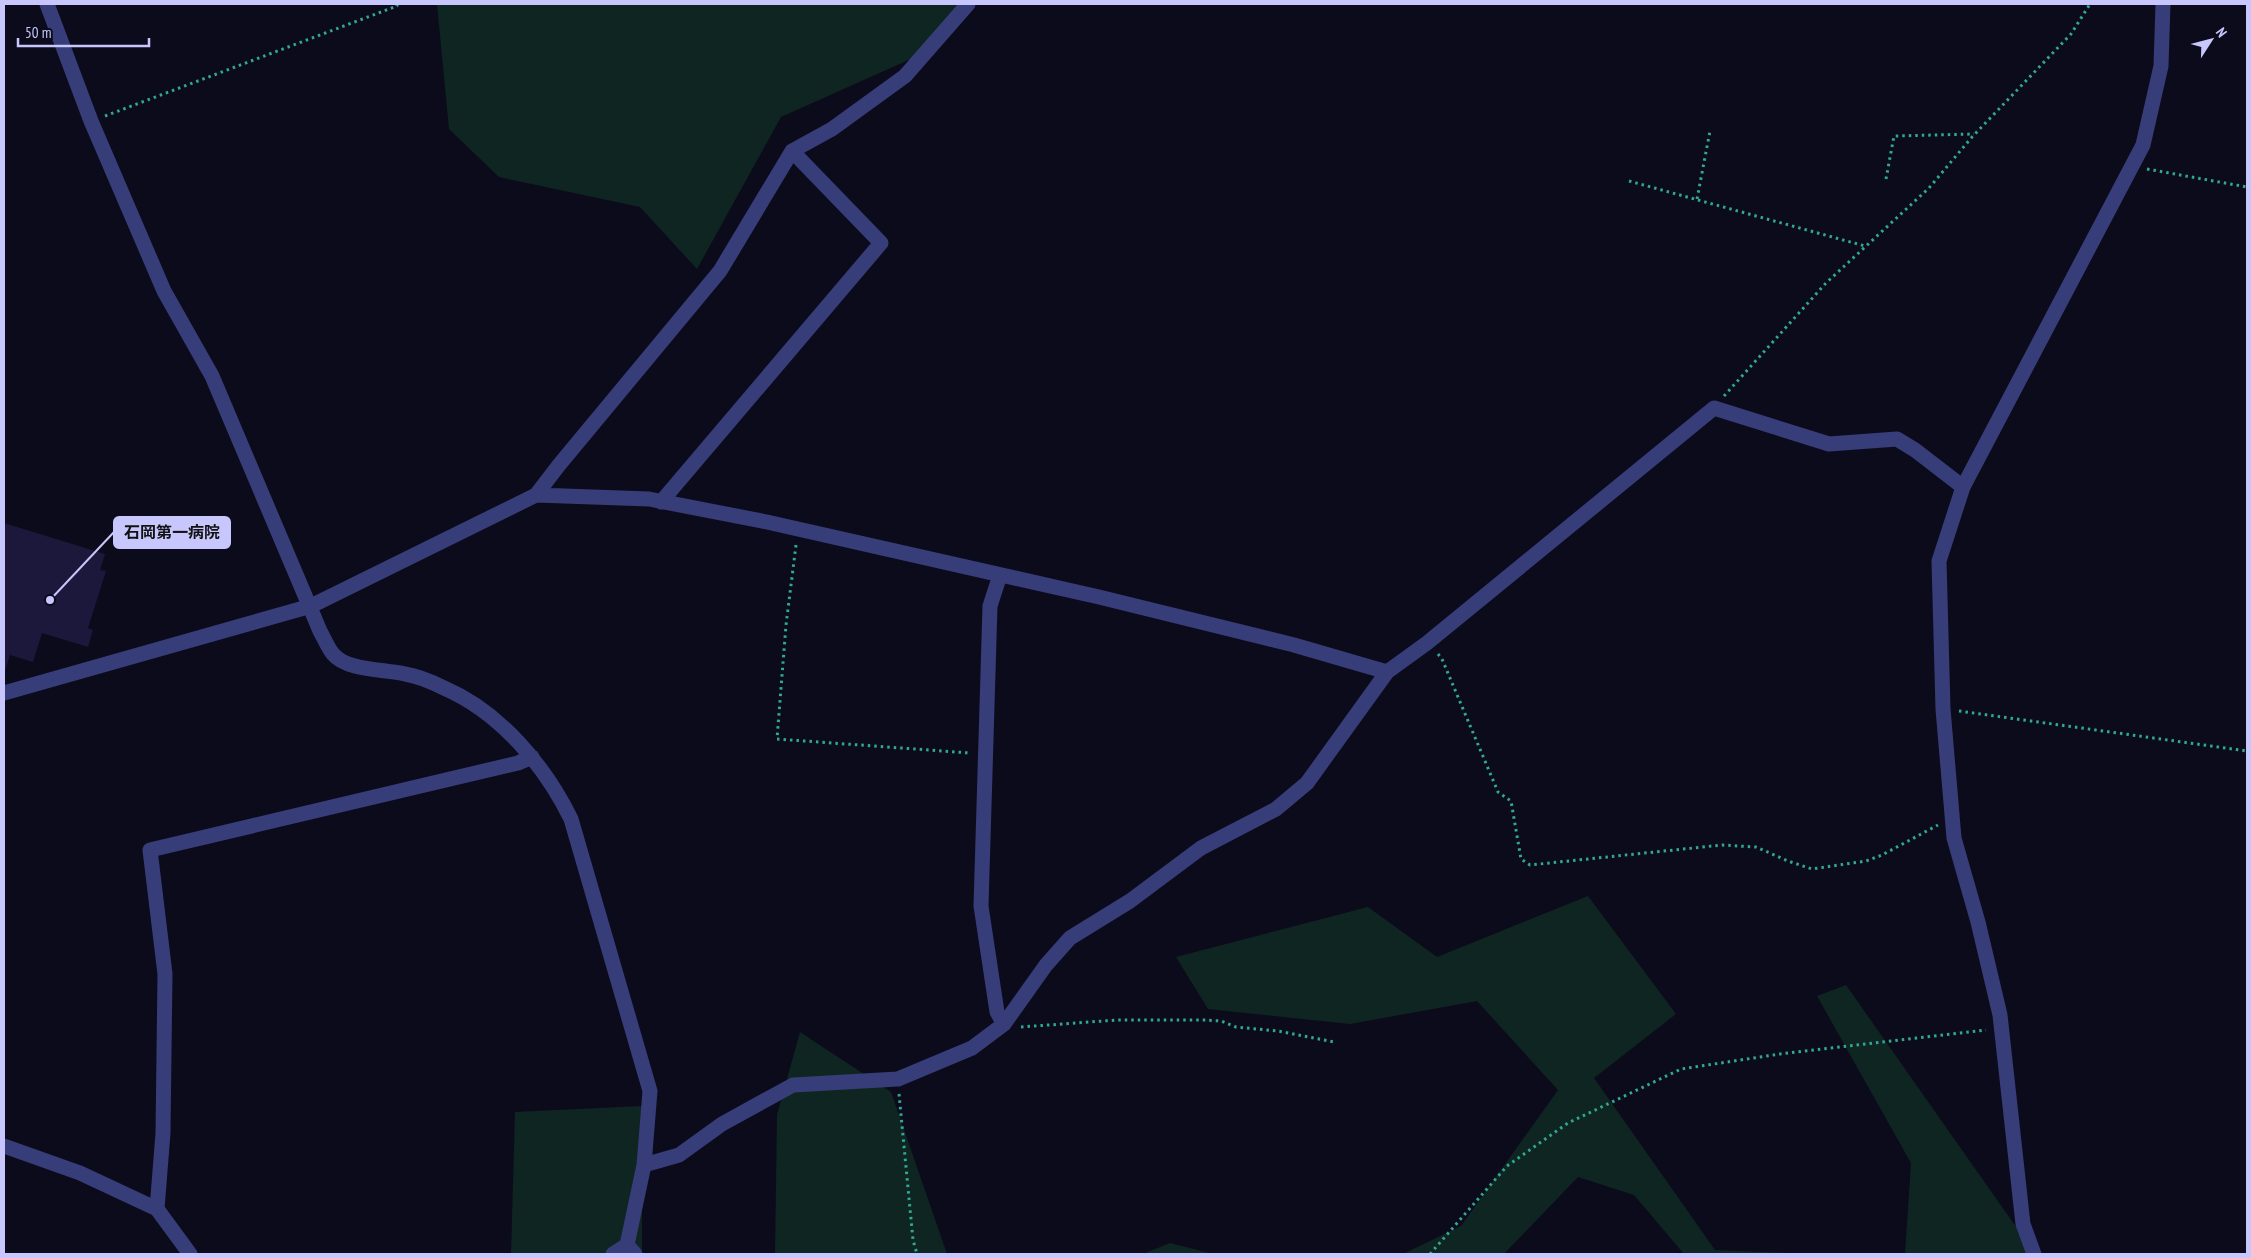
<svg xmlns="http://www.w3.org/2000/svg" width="2251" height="1258" font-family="'PT Sans Narrow','Noto Sans JP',sans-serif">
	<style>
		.green { fill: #0f2521 }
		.building { fill: #1b183b }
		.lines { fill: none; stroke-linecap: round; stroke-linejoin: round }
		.path { stroke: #30a893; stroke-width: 3; stroke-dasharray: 2.5 4; stroke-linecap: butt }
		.minor { stroke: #373d79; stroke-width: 15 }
		.leader { fill: none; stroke: #c7c7fd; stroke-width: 2 }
		.callout-dot { fill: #c7c7fd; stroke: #0c0b1b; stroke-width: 2 }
		.callout { fill: #c7c7fd; stroke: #c7c7fd; stroke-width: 2 }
		.callout-label { font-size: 16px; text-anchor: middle; font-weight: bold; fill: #111 }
	</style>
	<rect width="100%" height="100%" fill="#0c0b1b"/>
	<path class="green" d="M437 4H961L913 58 781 117 697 269 640 207 499 177 449 129Z
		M1588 896 1676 1014 1594 1078 1715 1250 1814 1254H1684L1634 1195 1578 1177 1504 1254H1403L1461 1226 1558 1090 1477 1001 1350 1024 1208 1009 1176 957 1368 907 1437 957Z
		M1846 985 2035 1254H1905L1911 1163 1817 996Z
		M800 1032 891 1092 947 1254H775L777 1115Z
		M642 1106V1254H511L515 1112Z
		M1170 1243 1213 1254H1143Z"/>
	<path class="building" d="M4 523 105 554 100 570 106 571 88 628 93 630 88 647 42 633 33 662 10 655 4 674Z"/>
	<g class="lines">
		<path class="path" d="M105 116 397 6V4
			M2147 169 2247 187
			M1886 179 1894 136 1974 134
			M1629 181 1865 246
			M1697 199 1710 131
			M1724 396 1826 283 1929 188 1972 137 2071 34 2090 4
			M796 545 786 625 777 739 970 753
			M1438 654 1442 659 1498 792 1511 801 1521 859 1530 865 1722 845 1756 847 1788 861 1812 869 1866 861 1882 855 1938 825
			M1959 711 2247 751
			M1021 1027 1117 1020H1205L1221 1021 1236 1027 1278 1031 1334 1042
			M899 1094 913 1240 917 1254
			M1430 1254 1507 1166 1568 1123 1681 1069 1780 1054 1986 1030"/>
		<path class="minor" d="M47 4 91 121 164 291 212 376 320 631C324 638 328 648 333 654 347 671 384 669 405 674 418 676 432 682 444 688 500 712 545 766 571 819L650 1091 644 1165 627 1245 635 1254
			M536 495 649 499 767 522 1099 597 1294 645 1387 672
			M661 502 881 243 792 151
			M1000 575 990 606 981 906 997 1012 1004 1024
			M4 693 311 606 536 495 559 465 720 271 792 151 832 129 905 76 968 4
			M4 1146 80 1173 157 1209 190 1254
			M644 1165 679 1155 722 1124 793 1085 898 1079 972 1048 1004 1024 1046 965 1070 938 1130 901 1201 848 1276 809 1307 783 1387 672 1427 643 1714 408 1829 444 1897 439 1915 450 1963 487
			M157 1209 163 1133 165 974 150 850 518 763 532 757
			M613 1254 627 1245
			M2034 1254 2023 1224 2000 1015 1978 922 1954 838 1943 709 1939 561 1963 487 2143 145 2161 66 2163 4"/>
	</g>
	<path class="leader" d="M50 600L114 532"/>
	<circle class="callout-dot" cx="50" cy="600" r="5"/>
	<rect class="callout" x="114" y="517" width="116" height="31" rx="5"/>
	<g class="callout-label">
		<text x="172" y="538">石岡第一病院</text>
	</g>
	<rect width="2251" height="1258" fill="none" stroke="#c7c7fd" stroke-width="10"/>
	<g transform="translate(2211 40) rotate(54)" stroke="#0c0b1b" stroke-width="4" paint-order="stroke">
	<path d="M0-4L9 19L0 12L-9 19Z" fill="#c7c7fd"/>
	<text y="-8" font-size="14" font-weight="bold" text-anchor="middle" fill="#c7c7fd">N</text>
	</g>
	<path d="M18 38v8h131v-8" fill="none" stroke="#c7c7fd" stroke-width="2.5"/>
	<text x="25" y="38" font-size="15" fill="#c7c7fd" stroke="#0c0b1b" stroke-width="4" paint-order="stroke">50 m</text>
</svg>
